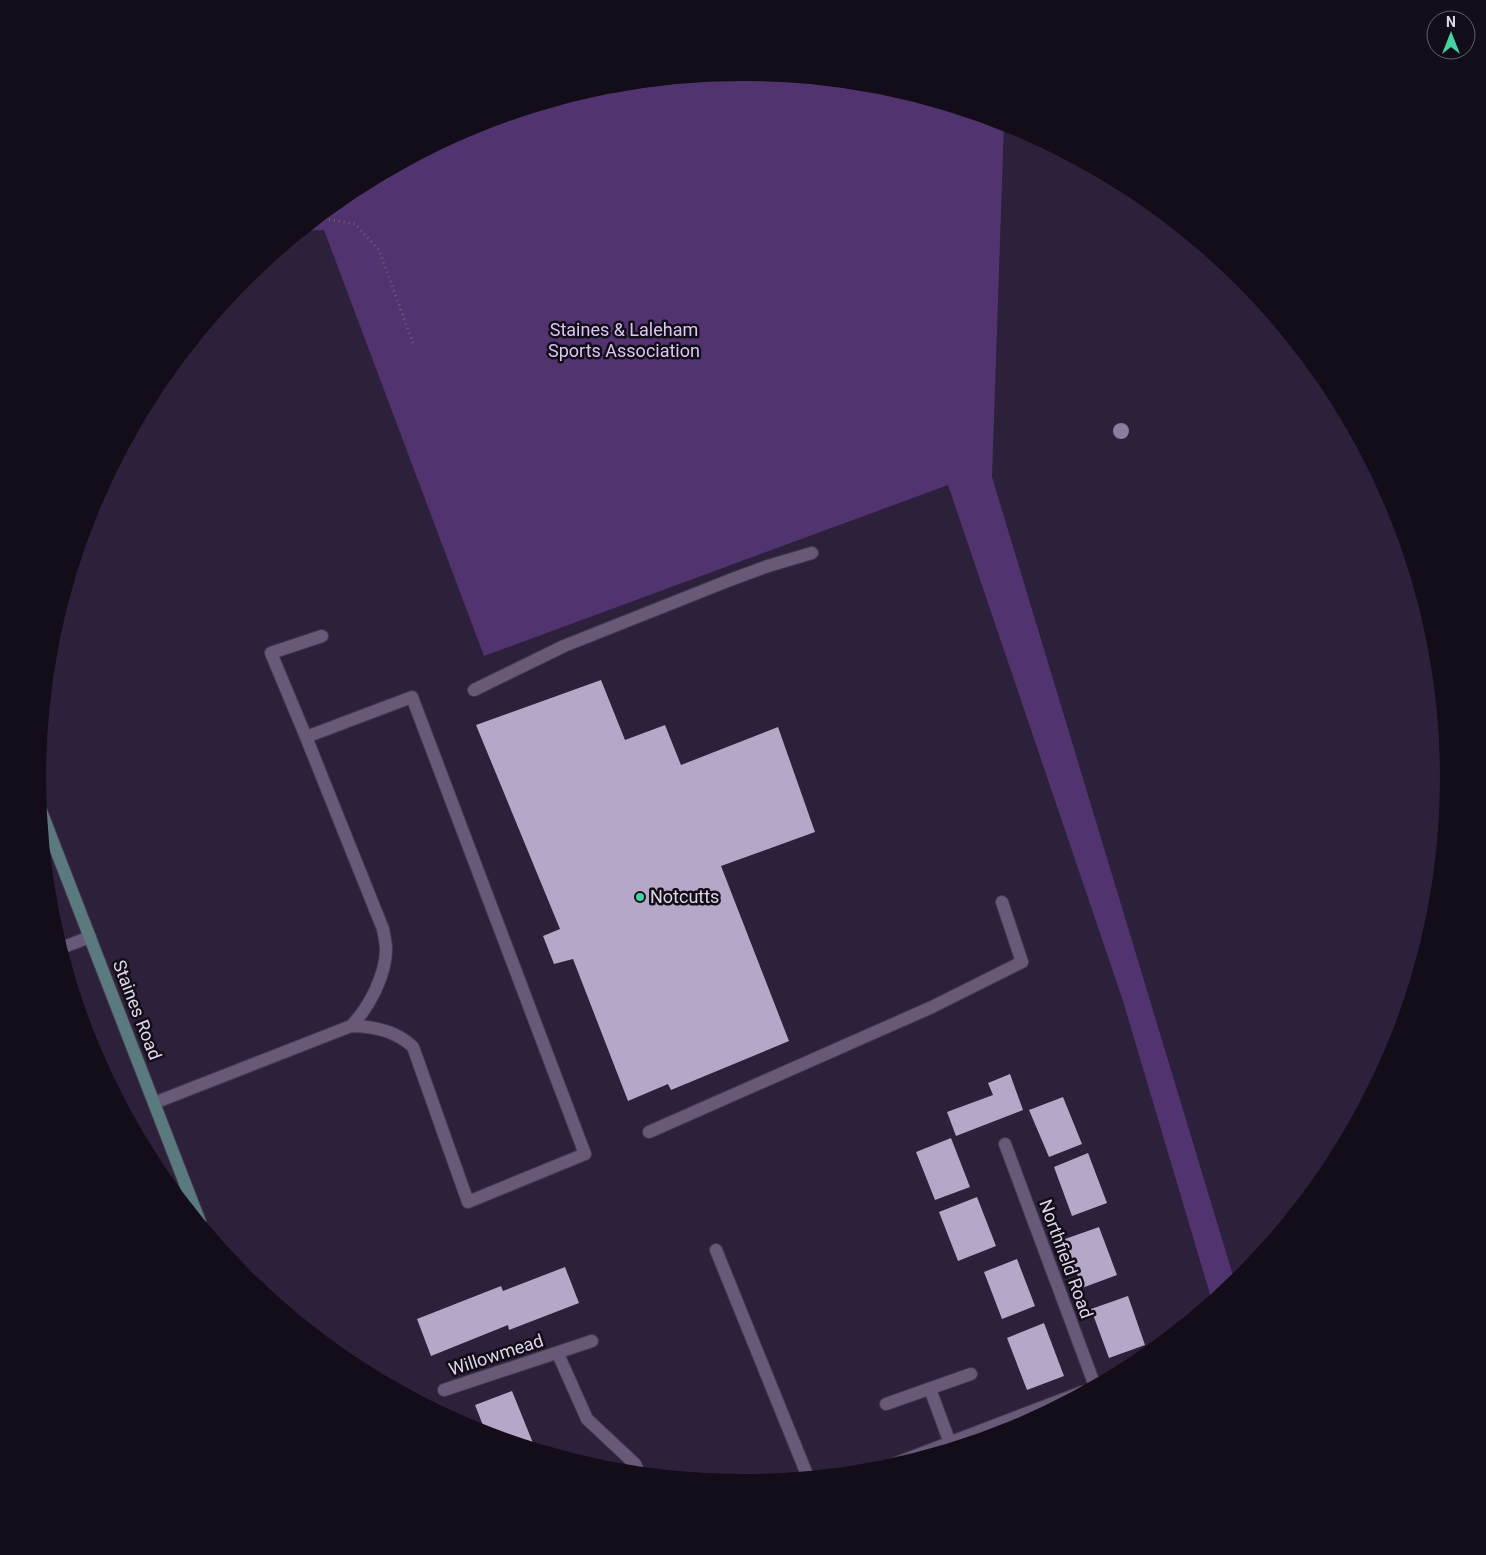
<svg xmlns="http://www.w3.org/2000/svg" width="1486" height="1555" font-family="Roboto,sans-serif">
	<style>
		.green { fill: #51346f }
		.building { fill: #b5a7c8 }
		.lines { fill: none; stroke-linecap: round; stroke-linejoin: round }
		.service-casing { stroke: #453a50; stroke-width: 14 }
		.minor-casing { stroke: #453a50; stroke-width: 14 }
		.secondary-casing { stroke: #453a50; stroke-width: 14 }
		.path { stroke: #6b6178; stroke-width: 3; stroke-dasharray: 1 4; stroke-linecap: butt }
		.service { stroke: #675977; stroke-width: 12 }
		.minor { stroke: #675977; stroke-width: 12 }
		.secondary { stroke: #5b7a80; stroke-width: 12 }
		.tree { fill: #8c7c9f }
		.poi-dot { fill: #42d4a1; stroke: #120d18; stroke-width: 2 }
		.labels { text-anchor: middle; stroke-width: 5; stroke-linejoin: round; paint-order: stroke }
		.park-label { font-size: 18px; fill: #dac7f2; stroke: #120d18 }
		.poi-label { font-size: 18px; fill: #ded7e8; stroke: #120d18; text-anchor: start }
		.street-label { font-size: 18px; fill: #ded7e8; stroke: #120d18 }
	</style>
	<rect width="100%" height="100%" fill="#2c203a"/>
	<path class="green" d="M743 72 881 86 1004 123 992 477 1235 1282 1212 1301 1123 1001 948 485 484 656 324 230 302 231 351 191 473 126 606 86Z"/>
	<path class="building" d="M601 680 625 740 665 725 681 765 778 727 815 832 721 866 789 1041 671 1090 668 1084 628 1101 573 959 554 964 543 936 560 929 476 725Z
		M1010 1074 1023 1110 956 1136 947 1112 993 1095 988 1083Z
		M1063 1097 1082 1144 1049 1157 1029 1110Z
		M951 1138 970 1187 935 1200 916 1152Z
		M1088 1153 1107 1203 1072 1216 1054 1167Z
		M977 1197 996 1246 958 1261 939 1212Z
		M1099 1227 1117 1275 1082 1288 1065 1239Z
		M1017 1259 1035 1306 1002 1319 984 1272Z
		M565 1267 579 1303 509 1330 508 1325 431 1356 417 1319 501 1286 503 1291Z
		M1128 1296 1145 1345 1109 1358 1091 1309Z
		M1044 1323 1064 1376 1027 1390 1007 1338Z
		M512 1391 535 1448 486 1433 475 1405Z"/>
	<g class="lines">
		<defs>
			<path id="service" d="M474 690 564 646 730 580 768 566 812 553
				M412 697 585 1154 468 1202 413 1047C396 1031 374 1026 351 1026 369 1008 386 975 386 949 386 943 384 935 383 929L306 737Z
				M306 737 271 653 322 636
				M154 1103 351 1026
				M649 1132 932 1007 1022 962 1002 902
				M930 1389 950 1443
				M886 1404 971 1374"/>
			<path id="minor" d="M61 948 90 937
				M1005 1144 1095 1386
				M716 1250 808 1477
				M558 1354 587 1419 635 1464 639 1473
				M444 1390 592 1341
				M878 1470 1082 1392"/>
			<path id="secondary" d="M41 811 200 1222"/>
		</defs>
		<use href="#service" class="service-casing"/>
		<use href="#minor" class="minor-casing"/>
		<use href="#secondary" class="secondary-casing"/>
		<path class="path" d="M319 218 355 224 379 250 414 346"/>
		<use href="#service" class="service"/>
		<use href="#minor" class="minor"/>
		<use href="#secondary" class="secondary"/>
	</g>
	<circle class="tree" cx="1121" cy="431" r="8"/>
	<circle class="poi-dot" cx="640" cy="897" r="5"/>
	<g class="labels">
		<g class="park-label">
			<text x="624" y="336">Staines &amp; Laleham<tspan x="624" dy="21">Sports Association</tspan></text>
		</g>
		<g class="poi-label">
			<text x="650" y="903">Notcutts</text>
		</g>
		<g class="street-label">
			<text transform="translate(137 1010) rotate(69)" y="6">Staines Road</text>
			<text transform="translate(1066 1259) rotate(70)" y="6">Northfield Road</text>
			<text transform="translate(496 1355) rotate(-18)" y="6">Willowmead</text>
		</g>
	</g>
	<path d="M0 0H1486V1555H0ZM742 81H744A696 696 0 0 1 1440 777V778A696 696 0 0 1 744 1474H742A696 696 0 0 1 46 778V777A696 696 0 0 1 742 81Z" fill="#120d18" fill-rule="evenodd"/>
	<g transform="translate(1451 35)"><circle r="24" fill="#120d18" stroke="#645e6b"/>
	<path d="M0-4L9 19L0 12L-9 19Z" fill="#42d4a1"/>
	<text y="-8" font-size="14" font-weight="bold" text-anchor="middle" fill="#ded7e8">N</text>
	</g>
</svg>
